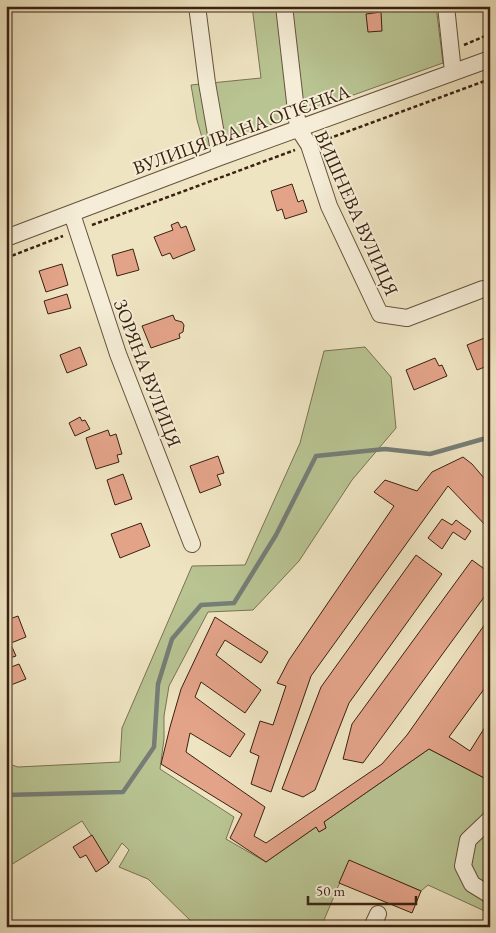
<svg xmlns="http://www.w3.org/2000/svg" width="496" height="933" font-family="'EB Garamond',serif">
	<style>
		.green { fill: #b9c493; stroke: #7a7252 }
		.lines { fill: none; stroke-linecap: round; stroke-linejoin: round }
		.stream { stroke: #757e77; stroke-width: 4.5 }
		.building { fill: #e3a389; stroke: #3a2110 }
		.minor-casing { stroke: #67523c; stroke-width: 18 }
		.path { stroke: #3a2110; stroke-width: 2.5; stroke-dasharray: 4 2.5; stroke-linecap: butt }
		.minor { stroke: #f5edd7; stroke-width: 16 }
		.labels { text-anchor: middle; stroke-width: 4; stroke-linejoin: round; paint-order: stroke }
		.street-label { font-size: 19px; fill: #3a2110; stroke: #f5edd7 }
	</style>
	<rect width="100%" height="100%" fill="#efe4c2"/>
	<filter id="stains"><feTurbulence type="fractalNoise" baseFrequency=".004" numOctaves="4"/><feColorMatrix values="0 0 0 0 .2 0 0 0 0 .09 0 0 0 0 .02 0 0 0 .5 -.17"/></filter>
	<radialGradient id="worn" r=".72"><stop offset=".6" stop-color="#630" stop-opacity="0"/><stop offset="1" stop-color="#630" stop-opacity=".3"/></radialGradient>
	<path class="green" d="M252 6H436L443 63 205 148 197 120 191 85 261 78Z
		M365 347 391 377 396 428 352 480 299 561 253 610 208 612 169 686 164 716V739L160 769 234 817 226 839 266 862 316 827 319 832 326 828 324 822 429 749 490 781V927H483L489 913 428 885 421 891 349 861 321 927H197L148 879 119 867 129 850 122 843 109 863 82 821 6 868V763L18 767 120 762 122 728 192 566 245 565 300 443 324 351Z"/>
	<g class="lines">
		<path class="stream" d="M6 795 123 792 154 747 158 684 172 639 201 605 234 603 276 535 316 456 385 449 430 454 490 437"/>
	</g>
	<path class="building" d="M381 12 382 31 368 32 366 14Z
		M292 184 298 202 303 200 307 212 285 219 282 209 277 211 271 191Z
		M178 222 181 228 186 226 195 250 173 259 170 253 162 256 154 237 173 230 171 225Z
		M133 249 139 270 117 276 112 255Z
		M62 264 68 285 46 292 39 271Z
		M67 294 71 308 48 314 44 301Z
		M173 315 175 320 182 322 184 325 183 332 179 334 180 338 151 348 142 326Z
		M487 337 490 345V365L477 370 467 345Z
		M80 347 87 365 67 373 60 355Z
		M435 358 439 366 442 365 447 376 414 390 406 370Z
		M80 417 82 421 85 420 90 429 75 436 69 423Z
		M108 430 110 436 116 434 122 454 117 455 119 462 96 469 86 438Z
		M218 456 224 473 217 475 221 485 200 493 190 466Z
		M463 457 472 464 490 485V530L448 486 311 676 271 792 251 784 259 756 250 752 260 721 273 725 286 686 277 683 289 660 394 506 374 492 385 480 417 491 432 472Z
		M123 474 132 499 115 505 107 480Z
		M442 519 452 525 456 520 471 531 465 540 453 532 442 549 428 538Z
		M141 523 150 546 120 558 111 534Z
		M416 555 442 574 349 703 315 790 303 797 282 789 321 687Z
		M472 560 490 573V589L363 763 343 759 352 724Z
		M18 616 26 637 6 645V617L7 620Z
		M215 617 268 652 261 663 225 640 216 655 261 690 245 713 201 682 195 697 245 734 230 757 190 733 186 752 265 807 254 836 266 843 382 764 407 735 490 617V681L449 737 470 751 490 719V781L429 749 324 822 326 828 319 832 316 827 266 862 230 838 242 814 161 764 170 727 181 689Z
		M12 647 16 656 10 658 12 662 6 664V650Z
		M19 664 26 679 6 687V669Z
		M92 835 109 863 96 872 86 855 80 858 73 847Z
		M349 860 421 891 412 913 339 883Z"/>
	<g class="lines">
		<defs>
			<path id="minor" d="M197 6 207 83 220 157
				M284 6 298 128 309 145 329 206 380 314 407 318 483 289
				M446 6 453 72
				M72 214 118 354 192 544
				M6 238 220 157 490 59
				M490 819 468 840 463 866 472 884 490 895
				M372 927 378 914"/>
		</defs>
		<use href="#minor" class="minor-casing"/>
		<path class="path" d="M464 45 490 34
			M322 141 490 79
			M92 225 295 150
			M6 258 63 236"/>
		<use href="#minor" class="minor"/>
	</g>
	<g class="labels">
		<g class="street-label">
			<text transform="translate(241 129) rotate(-20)" y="7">ВУЛИЦЯ ІВАНА ОГІЄНКА</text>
			<text transform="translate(357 213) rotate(66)" y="7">ВИШНЕВА ВУЛИЦЯ</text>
			<text transform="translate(148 373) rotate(69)" y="7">ЗОРЯНА ВУЛИЦЯ</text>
		</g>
	</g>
	<rect width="496" height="933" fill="none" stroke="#efe4c2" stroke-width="25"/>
	<rect x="8" y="8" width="481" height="918" fill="none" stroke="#3a2110" stroke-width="2.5"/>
	<rect x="12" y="12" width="471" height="908" fill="none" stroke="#3a2110"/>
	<path d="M308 896v8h108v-8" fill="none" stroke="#3a2110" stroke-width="2.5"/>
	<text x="316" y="896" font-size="15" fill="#3a2110" stroke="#f5edd7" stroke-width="4" paint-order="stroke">50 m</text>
	<rect width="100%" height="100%" filter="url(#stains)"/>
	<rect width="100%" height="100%" fill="url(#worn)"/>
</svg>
